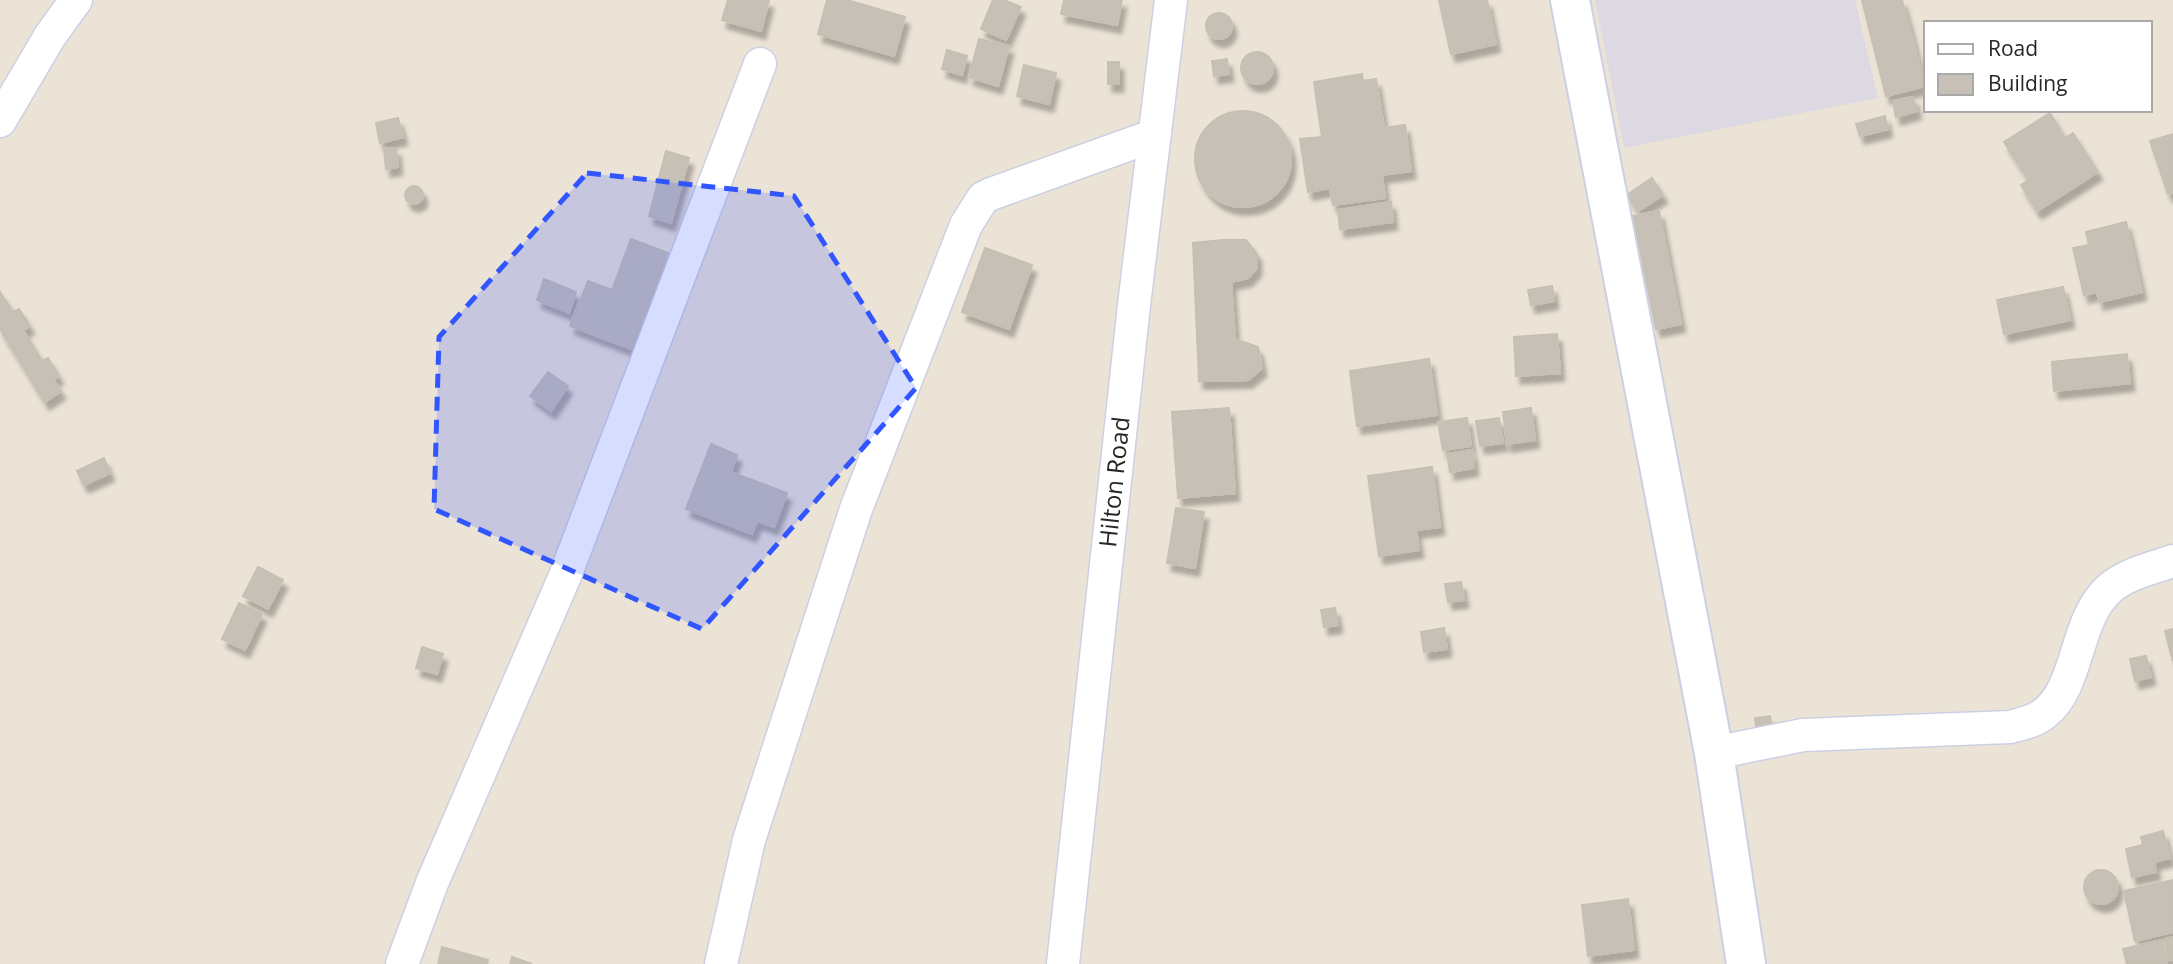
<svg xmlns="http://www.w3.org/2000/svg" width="2173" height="964" font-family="'Open Sans',sans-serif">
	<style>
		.industrial { fill: #dcd9e3 }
		.building { fill: #c7c0b7; stroke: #c7bfb1; stroke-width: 2; filter: url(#shadow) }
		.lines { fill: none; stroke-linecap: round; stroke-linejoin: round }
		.street-casing { stroke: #ccd0e3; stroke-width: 35 }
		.secondary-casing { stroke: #ccd0e3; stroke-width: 42 }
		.street { stroke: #fff; stroke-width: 32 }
		.secondary { stroke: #fff; stroke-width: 38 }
		.marked { fill: #3156ff; fill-opacity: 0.2; stroke: #3156ff; stroke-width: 5; stroke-dasharray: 14 9; stroke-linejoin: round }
		.labels { text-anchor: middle; stroke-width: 6; stroke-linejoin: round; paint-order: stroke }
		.street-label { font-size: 24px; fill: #272727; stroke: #fff }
	</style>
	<defs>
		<filter id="shadow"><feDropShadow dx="4.5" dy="8" stdDeviation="2" flood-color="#0004"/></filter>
	</defs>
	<rect width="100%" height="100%" fill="#ece3d7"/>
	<path class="industrial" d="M1595 0H1855L1878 98 1624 148Z"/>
	<path class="building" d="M728 0H769L761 31 722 20Z
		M827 0H847L905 17 894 56 818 34Z
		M993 0H1004L1021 7 1006 40 981 29Z
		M1064 0H1122L1117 25 1061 14Z
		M1439 0H1487L1496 44 1451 54Z
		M1862 0H1902L1925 86 1886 96Z
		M1206 26a13 13 0 1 1 26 0a13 13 0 1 1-26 0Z
		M979 39 1009 46 998 86 969 77Z
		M947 50 967 56 962 75 942 69Z
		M1241 68a16 16 0 1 1 32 0a16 16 0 1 1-32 0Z
		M1227 59 1229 74 1214 76 1212 61Z
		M1108 62H1119V84H1108Z
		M1024 65 1056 73 1049 104 1017 96Z
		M1362 74 1363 81 1376 79 1384 128 1405 125 1411 171 1382 175 1385 198 1333 205 1330 188 1308 192 1300 139 1322 137 1314 82Z
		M1913 97 1917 111 1896 117 1893 101Z
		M1195 159a48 48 0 1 1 96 0a48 48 0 1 1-96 0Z
		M2050 113 2065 138 2073 133 2098 172 2037 211 2021 185 2029 180 2004 142Z
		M1885 116 1888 129 1860 136 1856 124Z
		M398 118 403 137 380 143 376 123Z
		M2173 134V192L2168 194 2150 141Z
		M396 148 398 167 386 169 384 149Z
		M666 151 689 158 671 223 649 216Z
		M1652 178 1663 195 1638 211 1627 195Z
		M405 195a9 9 0 1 1 18 0a9 9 0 1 1-18 0Z
		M1391 202 1393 222 1340 229 1338 210Z
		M1659 211 1681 324 1656 329 1633 216Z
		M2126 222 2142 292 2099 302 2097 292 2084 295 2073 248 2089 245 2086 232Z
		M631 239 668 253 631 349 570 326 588 281 612 290Z
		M1223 240H1246L1257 254V268L1248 278 1231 282 1235 339 1258 347 1262 368 1248 380 1199 381 1193 243Z
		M985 248 1032 265 1009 329 962 312Z
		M544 279 576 292 569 313 537 300Z
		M1552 286 1554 301 1531 305 1528 290Z
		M2063 287 2070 320 2004 334 1997 300Z
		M0 292 13 312 19 309 30 326 23 330 42 361 48 358 59 376 53 379 61 391 45 402 0 329Z
		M1557 334 1560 373 1516 376 1514 337Z
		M2127 354 2130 383 2054 391 2052 362Z
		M1429 359 1437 415 1357 426 1350 371Z
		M548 372 568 386 551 411 530 396Z
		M1229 408 1235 493 1178 498 1172 412Z
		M1531 408 1535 440 1507 444 1503 412Z
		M1467 418 1471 446 1443 450 1438 422Z
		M1499 418 1503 443 1480 446 1476 421Z
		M711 444 737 455 731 472 787 493 774 527 757 521 752 534 686 509Z
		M1472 450 1474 468 1450 472 1447 454Z
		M104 458 110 473 84 485 77 471Z
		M1432 467 1440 527 1416 530 1419 550 1379 556 1368 476Z
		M1176 508 1204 512 1195 568 1167 563Z
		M258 567 283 580 268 609 243 596Z
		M1461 582 1464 600 1448 602 1445 584Z
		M239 603 262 614 245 650 222 639Z
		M1335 608 1338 625 1324 627 1321 610Z
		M1444 628 1447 649 1424 652 1421 632Z
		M2173 629V661L2165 631Z
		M422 647 443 654 437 674 416 668Z
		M2146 656 2151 677 2135 681 2130 659Z
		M1770 716 1772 732 1757 734 1755 718Z
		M2163 831 2170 858 2154 862 2156 872 2132 877 2126 849 2143 845 2141 837Z
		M2084 887a17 17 0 1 1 34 0a17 17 0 1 1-34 0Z
		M2173 880V932L2135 941 2124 891Z
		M1628 899 1634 950 1588 956 1582 905Z
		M2173 937V959L2169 960 2165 939Z
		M2162 940 2167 964H2127L2123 949Z
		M442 947 488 960 487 964H438Z
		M512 957 532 964H510Z"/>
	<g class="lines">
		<defs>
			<path id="street" d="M0 121 50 36 76 0
				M1714 753 1803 735 2010 727C2022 724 2036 721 2045 713 2080 685 2074 621 2109 589 2126 574 2152 568 2173 561
				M402 964 432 883 565 576 760 64
				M721 964 749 840 856 509 966 225 983 198 991 194 1155 135
				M1063 964 1134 305 1171 0"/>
			<path id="secondary" d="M1570 0 1714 753 1746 964"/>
		</defs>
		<use href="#street" class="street-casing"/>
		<use href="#secondary" class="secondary-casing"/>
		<use href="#street" class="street"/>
		<use href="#secondary" class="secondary"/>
	</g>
	<path class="marked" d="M587 173 794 196 916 388 702 629 434 509 439 337Z"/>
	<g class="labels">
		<g class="street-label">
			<text transform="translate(1115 482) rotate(-84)" y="8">Hilton Road</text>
		</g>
	</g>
	<rect x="1924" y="21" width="228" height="91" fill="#ffffff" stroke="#a9a9a9" stroke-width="2"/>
	<rect x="1938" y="44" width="35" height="10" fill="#ffffff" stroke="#a9a9a9" stroke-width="2"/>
	<text x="1988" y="56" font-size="21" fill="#272727">Road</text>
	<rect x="1938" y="74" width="35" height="21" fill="#c7c0b7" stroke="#a9a9a9" stroke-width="2"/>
	<text x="1988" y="91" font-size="21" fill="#272727">Building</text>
</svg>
